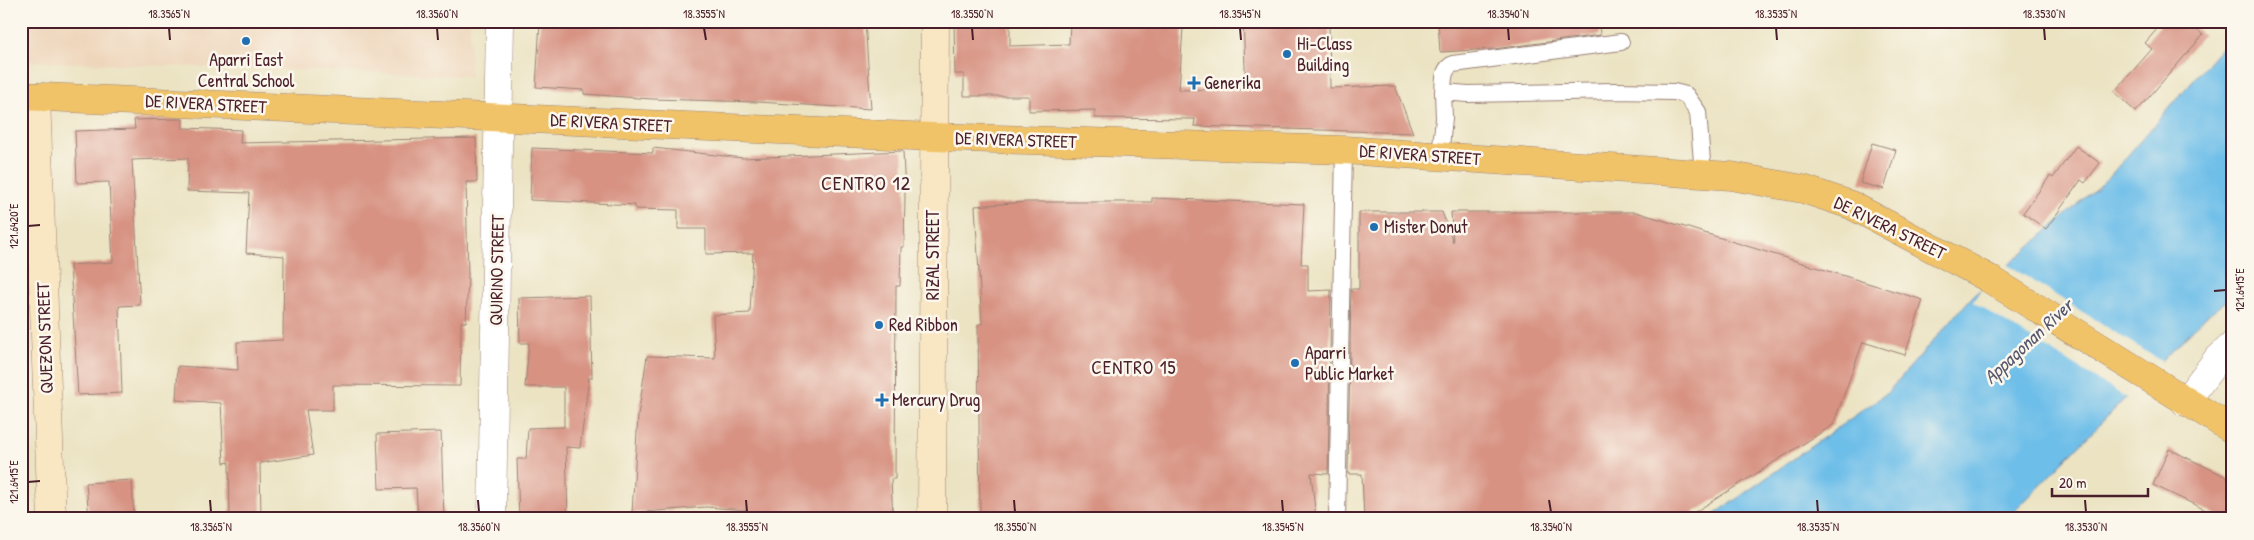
<svg xmlns="http://www.w3.org/2000/svg" width="2254" height="540" font-family="'Patrick Hand',sans-serif">
	<style>
		.built { fill: #eed6bb }
		.water { fill: #6dbee9; stroke: #5c6e8a }
		.pier { fill: #ebe3c2 }
		.building { fill: #d79282 }
		.lines { fill: none; stroke-linecap: round; stroke-linejoin: round }
		.lane-casing { stroke: #9a8176; stroke-width: 18 }
		.street-casing { stroke: #9a8176; stroke-width: 29 }
		.secondary-casing { stroke: #9a8176; stroke-width: 29 }
		.primary-casing { stroke: #9a8176; stroke-width: 29 }
		.lane { stroke: #fff; stroke-width: 16 }
		.street { stroke: #fff; stroke-width: 28 }
		.secondary { stroke: #f9e7c3; stroke-width: 28 }
		.primary { stroke: #f1c369; stroke-width: 28 }
		.ticks { fill: none; stroke: #4a1f2b; stroke-width: 2 }
		.poi-dot { fill: #1f6fb2; stroke: #fbf7ec; stroke-width: 2 }
		.labels { text-anchor: middle; stroke-width: 5; stroke-linejoin: round; paint-order: stroke }
		.poi-label { font-size: 18px; fill: #4a1f2b; stroke: #fbf7ec; text-anchor: start }
		.street-label { font-size: 18px; fill: #4a1f2b; stroke: #fbf7ec }
		.water-label { font-size: 19px; font-style: italic; fill: #56576e; stroke: #fbf7ec }
		.neighbourhood-label { font-size: 19px; letter-spacing: 1px; fill: #4a1f2b; stroke: #fbf7ec }
		.quarter-label { font-size: 20px; letter-spacing: 1px; fill: #4a1f2b; stroke: #fbf7ec }
		.neatline { fill: none; stroke: #4a1f2b; stroke-width: 2 }
		.ticks-label { font-size: 12px; text-anchor: middle; fill: #4a1f2b }
	</style>
	<rect width="100%" height="100%" fill="#fbf7ec"/>
	<filter id="ink" filterUnits="userSpaceOnUse"><feTurbulence type="fractalNoise" baseFrequency=".02" numOctaves="2"/><feDisplacementMap in="SourceGraphic" scale="10" xChannelSelector="R" yChannelSelector="G"/><feConvolveMatrix kernelMatrix="1 2 1 2 8 2 1 2 1" color-interpolation-filters="sRGB"/></filter>
	<filter id="wash" filterUnits="userSpaceOnUse"><feTurbulence type="fractalNoise" baseFrequency=".0096" numOctaves="4" result="noise"/><feDisplacementMap in="SourceGraphic" scale="20" xChannelSelector="R" yChannelSelector="G"/><feGaussianBlur stdDeviation="1.12" result="paint"/><feColorMatrix in="noise" values="0 0 0 0 0 0 0 0 0 0 0 0 0 0 0 0 0 1.4 0 .05"/><feComposite in="paint" operator="in"/></filter>
	<g filter="url(#wash)">
		<rect width="100%" height="100%" fill="#ebe3c2"/>
		<path class="built" d="M21 21H470V76L21 61Z"/>
		<path class="water" d="M2233 34V296L2206 316 2007 519H1708L1887 393 1972 297 2109 177Z"/>
		<path class="pier" d="M2006 264 2164 363 2128 399 1973 302 1986 281Z"/>
		<g id="blocks">
			<path class="building" d="M540 21H723L722 24 794 26 795 21H865L871 109 758 102 652 99 584 94V90L536 87Z
				M954 21H1010V46L1069 44 1070 22 1183 27 1179 90 1246 89 1243 21H1329L1330 88 1395 86 1413 133 1194 126 1195 119 1095 118V110L1029 111V96H964V74H955Z
				M1438 21H1599L1600 35 1494 49 1440 52Z
				M2164 21H2187L2203 35 2136 112 2114 92 2152 49 2145 43Z
				M174 119H183V128L241 130 240 143 476 138 477 182H466L468 277 466 322H461L460 386 333 385V410H306L313 455 260 463 261 519H230L229 462 224 463 221 403 176 400 178 366 238 370 237 342 283 340 284 256 246 253 249 193 187 191 188 158 132 160 140 305 119 306 122 393 78 395 70 265 113 262 109 182 77 183 75 131 135 129 134 120Z
				M1872 143 1896 150 1884 189 1860 183Z
				M2076 146 2100 163 2085 183 2081 180 2046 229 2023 213 2050 176 2053 178Z
				M532 148 653 153V148L743 158 903 151 905 195 904 247H901L900 286H896L895 479H891L893 519H844V517L775 513 774 519H745L746 510 706 507 632 513 638 416 647 356 715 358 713 315 750 313 753 253 706 254V229H678V210L635 209V205L530 200Z
				M1152 198 1304 204 1301 264H1308V291L1331 290 1328 474 1311 473 1316 519H980L978 324H982L975 206 1026 202H1152Z
				M1359 212H1442L1453 242 1451 212H1636L1923 300 1905 355 1863 342 1833 425 1684 519H1364L1362 474H1348L1351 289H1359Z
				M590 296 592 378H589L580 448 566 447 568 519H519L517 459H526L528 428 564 427V387H525L529 343H520L519 298Z
				M441 432 444 519H418L416 488 379 489 377 434Z
				M2169 449 2233 480V519H2225L2153 485Z
				M132 480 134 519H89L86 483Z"/>
		</g>
	</g>
	<g filter="url(#ink)">
		<use href="#blocks" fill-opacity="0" stroke="#9a8176" stroke-width="1"/>
		<g class="lines">
			<defs>
				<path id="lane" d="M1443 92C1444 82 1442 69 1453 64L1621 42
					M1440 156 1444 118 1443 92 1468 94 1614 91 1674 92 1686 95 1698 112 1703 174
					M1337 519 1344 150"/>
				<path id="street" d="M2185 402 2216 361 2233 345
					M492 519 500 21"/>
				<path id="secondary" d="M36 97 52 519
					M932 519 935 21"/>
				<path id="primary" d="M21 96 933 137 1344 150 1731 176 1803 189 1851 205 1988 278 2233 430"/>
			</defs>
			<use href="#lane" class="lane-casing"/>
			<use href="#street" class="street-casing"/>
			<use href="#secondary" class="secondary-casing"/>
			<use href="#primary" class="primary-casing"/>
			<use href="#lane" class="lane"/>
			<use href="#street" class="street"/>
			<use href="#secondary" class="secondary"/>
			<use href="#primary" class="primary"/>
		</g>
	</g>
	<path class="ticks" d="M169 28 170 40M437 28 438 40M704 28 706 40M972 28 973 40M1240 28 1241 40M1508 28 1509 40M1776 28 1777 40M2044 28 2045 40M28 226 40 225M2214 291 2226 290M28 482 40 481M210 500 211 512M478 500 479 512M746 500 747 512M1014 500 1015 512M1282 500 1283 512M1549 500 1551 512M1817 500 1818 512M2085 500 2086 512"/>
	<g class="poi-dot">
		<circle cx="246" cy="41" r="5"/>
		<circle cx="1287" cy="54" r="5"/>
		<path d="M1191.5 75.5h5v5h5v5h-5v5h-5v-5h-5v-5h5z"/>
		<circle cx="1374" cy="227" r="5"/>
		<circle cx="879" cy="325" r="5"/>
		<circle cx="1295" cy="363" r="5"/>
		<path d="M879.5 392.5h5v5h5v5h-5v5h-5v-5h-5v-5h5z"/>
	</g>
	<g class="labels">
		<g class="poi-label">
			<text x="1297" y="50">Hi-Class<tspan x="1297" dy="21">Building</tspan></text>
			<text x="246" y="66" text-anchor="middle">Aparri East<tspan x="246" dy="21">Central School</tspan></text>
			<text x="1204" y="89">Generika</text>
			<text x="1384" y="233">Mister Donut</text>
			<text x="889" y="331">Red Ribbon</text>
			<text x="1305" y="359">Aparri<tspan x="1305" dy="21">Public Market</tspan></text>
			<text x="892" y="406">Mercury Drug</text>
		</g>
		<g class="street-label">
			<text transform="translate(206 104) rotate(3)" y="6">DE RIVERA STREET</text>
			<text transform="translate(611 123) rotate(3)" y="6">DE RIVERA STREET</text>
			<text transform="translate(1016 140) rotate(2)" y="6">DE RIVERA STREET</text>
			<text transform="translate(1420 155) rotate(4)" y="6">DE RIVERA STREET</text>
			<text transform="translate(1890 228) rotate(26)" y="6">DE RIVERA STREET</text>
			<text transform="translate(933 255) rotate(-90)" y="6">RIZAL STREET</text>
			<text transform="translate(497 270) rotate(-89)" y="6">QUIRINO STREET</text>
			<text transform="translate(45 338) rotate(-92)" y="6">QUEZON STREET</text>
		</g>
		<g class="water-label">
			<text transform="translate(2028 341) rotate(-43)" y="7">Appagonan River</text>
		</g>
		<g class="neighbourhood-label">
			<text x="1134" y="374">CENTRO 15</text>
		</g>
		<g class="quarter-label">
			<text x="866" y="190">CENTRO 12</text>
		</g>
	</g>
	<rect width="2254" height="540" fill="none" stroke="#fbf7ec" stroke-width="55"/>
	<path d="M2052 488v8h96v-8" fill="none" stroke="#4a1f2b" stroke-width="2.5"/>
	<text x="2059" y="488" font-size="15" fill="#4a1f2b" stroke="#fbf7ec" stroke-width="4" paint-order="stroke">20 m</text>
	<rect x="28" y="28" width="2198" height="484" class="neatline"/>
	<g class="ticks-label">
		<text x="169" y="18">18.3565°N</text>
		<text x="437" y="18">18.3560°N</text>
		<text x="704" y="18">18.3555°N</text>
		<text x="972" y="18">18.3550°N</text>
		<text x="1240" y="18">18.3545°N</text>
		<text x="1508" y="18">18.3540°N</text>
		<text x="1776" y="18">18.3535°N</text>
		<text x="2044" y="18">18.3530°N</text>
		<text transform="translate(14 226) rotate(-90)" y="4">121.6420°E</text>
		<text transform="translate(2240 290) rotate(-90)" y="4">121.6415°E</text>
		<text transform="translate(14 482) rotate(-90)" y="4">121.6415°E</text>
		<text x="211" y="531">18.3565°N</text>
		<text x="479" y="531">18.3560°N</text>
		<text x="747" y="531">18.3555°N</text>
		<text x="1015" y="531">18.3550°N</text>
		<text x="1283" y="531">18.3545°N</text>
		<text x="1551" y="531">18.3540°N</text>
		<text x="1818" y="531">18.3535°N</text>
		<text x="2086" y="531">18.3530°N</text>
	</g>
</svg>
